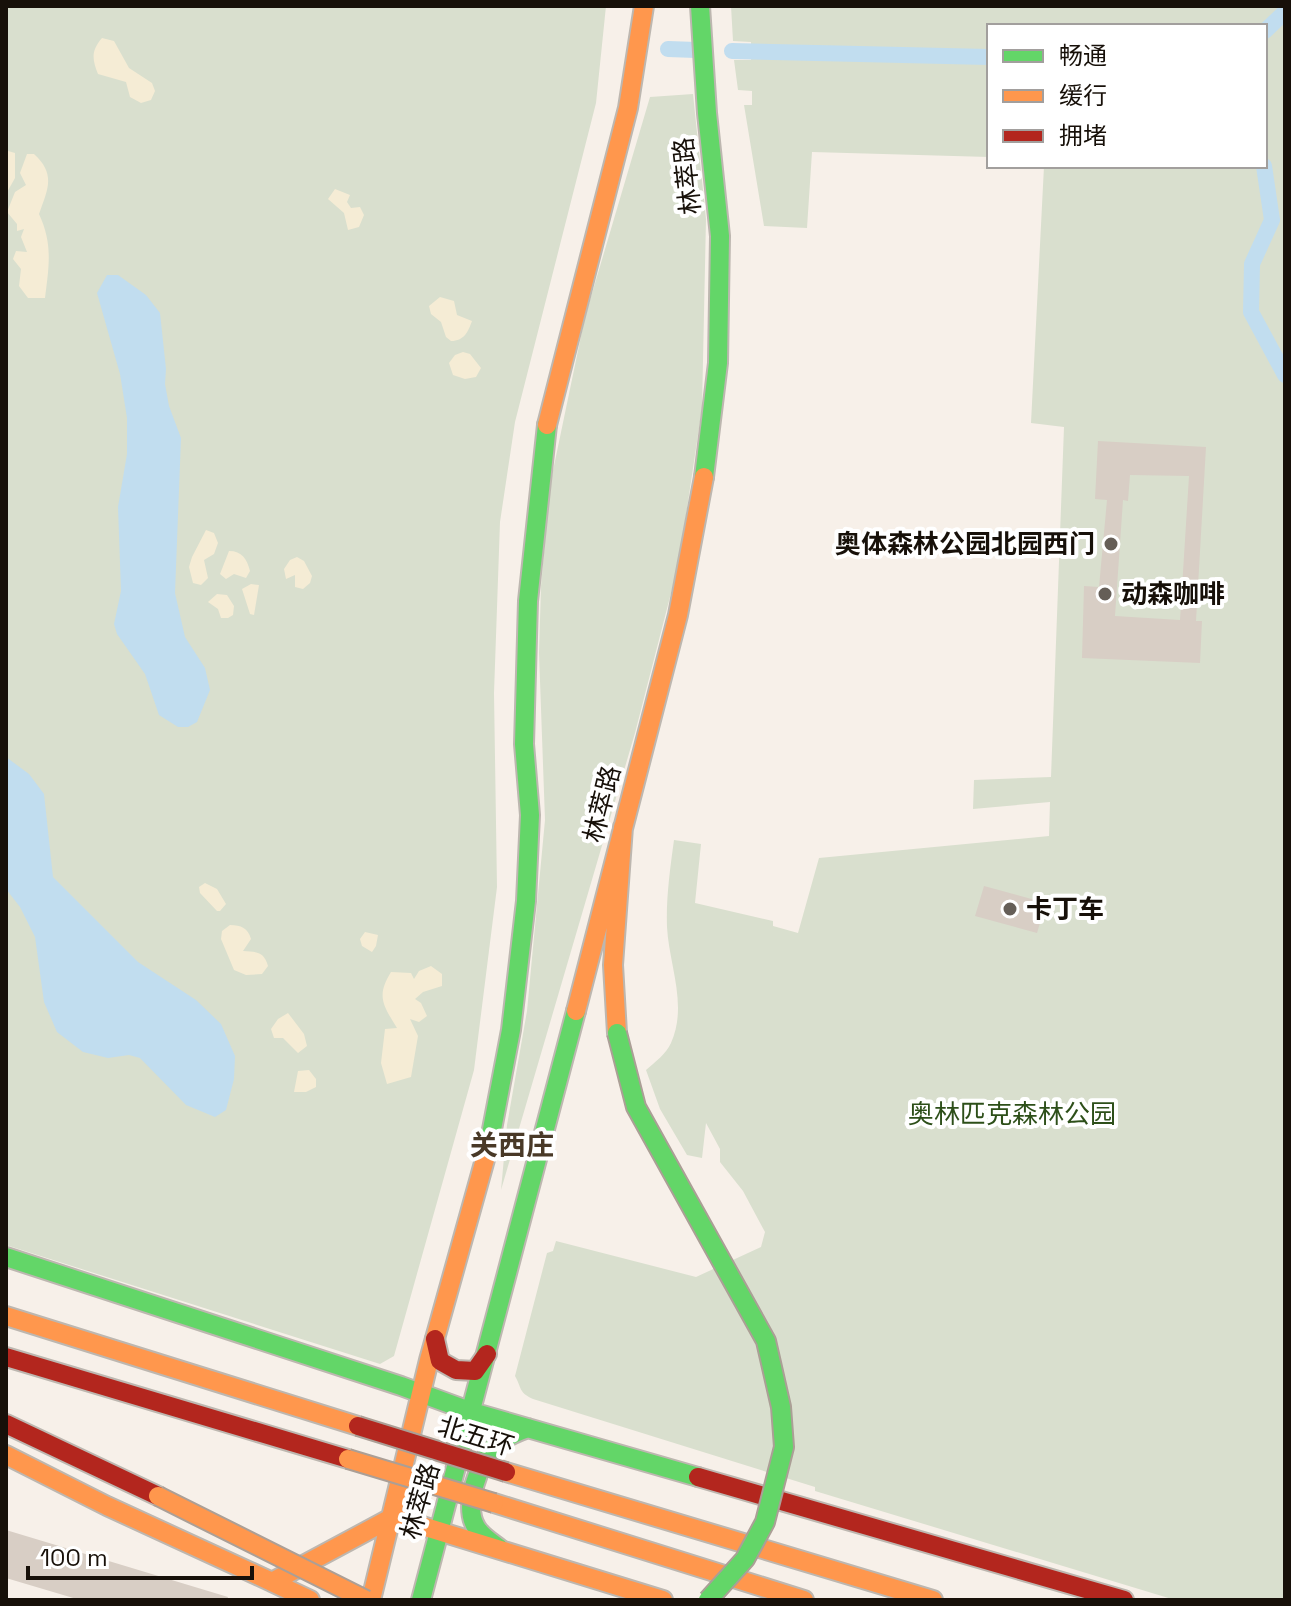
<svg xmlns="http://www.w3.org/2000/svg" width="1291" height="1606" font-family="'Space Grotesk','Noto Sans SC',sans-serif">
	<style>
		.green { fill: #d9dfce }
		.sand { fill: #f5ecd5 }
		.water { fill: #c1ddef }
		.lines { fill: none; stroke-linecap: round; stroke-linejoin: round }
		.canal { stroke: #c1ddef; stroke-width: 16 }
		.building { fill: #d8cec5; fill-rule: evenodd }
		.fast-casing { stroke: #bdb7b0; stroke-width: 22 }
		.slow-casing { stroke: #bdb7b0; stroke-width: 22 }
		.jam-casing { stroke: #bdb7b0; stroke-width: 22 }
		.fast { stroke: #63d668; stroke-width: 18 }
		.slow { stroke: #ff974d; stroke-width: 18 }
		.jam { stroke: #b3261e; stroke-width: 18 }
		.fast-bridge-casing { stroke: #ab9f96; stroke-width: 22; stroke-linecap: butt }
		.slow-bridge-casing { stroke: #ab9f96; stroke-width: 22; stroke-linecap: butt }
		.jam-bridge-casing { stroke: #ab9f96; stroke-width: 22; stroke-linecap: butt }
		.fast-bridge { stroke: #63d668; stroke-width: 18 }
		.slow-bridge { stroke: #ff974d; stroke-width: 18 }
		.jam-bridge { stroke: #b3261e; stroke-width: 18 }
		.poi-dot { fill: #655e57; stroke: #fff; stroke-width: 3 }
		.labels { text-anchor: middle; stroke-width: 8; stroke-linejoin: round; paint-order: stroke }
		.street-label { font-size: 26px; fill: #171009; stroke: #fff }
		.poi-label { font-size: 26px; font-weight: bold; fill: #171009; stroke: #fff; text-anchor: start }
		.park-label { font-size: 26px; fill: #2d4f19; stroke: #fff }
		.neighbourhood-label { font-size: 28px; font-weight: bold; fill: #493927; stroke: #fff }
	</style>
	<rect width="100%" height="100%" fill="#f7f0e9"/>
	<path class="green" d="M6 6H606L596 103 515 422 500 522 494 693 497 887 474 1070 394 1356 380 1364 6 1245Z
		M731 6H1285V1600H1175L815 1491V1487L533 1399C518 1392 522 1388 515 1376L547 1253 553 1251 556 1241 696 1277 761 1247 765 1232 743 1191 720 1162V1149L706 1123 702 1158 687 1155 660 1109 646 1070C655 1062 666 1054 671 1043 688 1005 669 965 667 927 666 898 670 869 674 840L701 844 695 903 773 921V926L798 933 819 858 1049 836 1050 802 973 809 974 780 1051 777 1064 427 1031 423 1044 166H1265V26H989V157L812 152 807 228 764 226 744 105H752V91L738 90 734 60H751V42L733 41Z
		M693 94 706 219 702 408 679 562 635 733 501 1190 507 1125 527 1011 545 820 539 653 541 586 550 485 585 317 650 97Z"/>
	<path class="sand" d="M102 38 114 41 129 68 152 83 155 91 151 100 141 103 130 97 126 82 98 74C92 59 91 51 102 38Z
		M8 151 15 153V178L6 194V153Z
		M27 154H34C56 174 48 189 39 214 53 244 49 266 45 298H28L19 286 21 269 13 259 16 251 27 252 21 237 24 229 17 231V224L7 212 15 192 26 185 20 173Z
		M335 189 350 195 347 202 351 208 360 207 364 215 359 227 348 230 344 213 328 199Z
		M440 297 454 301 457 315 472 321C468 332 464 341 451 341L446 337 441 322 431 314 429 306Z
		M463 352 470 354 481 368 476 377 465 379 453 375 449 363 455 355Z
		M206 530 214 533 218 543 214 554 204 560 208 578 201 585 193 583 189 567 192 557Z
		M229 551C242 551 247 559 250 571L246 578 234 574 226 579 220 574Z
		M297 557 304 561 312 576 310 583 303 589 295 587V575L286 579 284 569 290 560Z
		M251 584 259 585 254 615 250 614 242 589Z
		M217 594 227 595 234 606 233 615 228 618H221L218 609 208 602Z
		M205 883 217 889 226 904 220 911H217L200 893 199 887Z
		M230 925C241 925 248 928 251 939L243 951C256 952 264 951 268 966L262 974 246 975 234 970 221 939 222 931Z
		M365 932 378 935 376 946 372 952 362 946 360 939Z
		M431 966 442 974V986L423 992 415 999 421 1003 427 1016 419 1022 410 1019 418 1036 411 1077 387 1084 381 1063 385 1029 397 1028C383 1005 376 996 391 972L411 973 414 979 419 971Z
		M288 1013 304 1034 307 1046 298 1053 283 1038H274L271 1029 278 1019Z
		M309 1070 316 1079V1087L306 1092H294L298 1071Z"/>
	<path class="water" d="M107 275H118L146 295 160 313 166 369 165 384 169 406 181 438 175 593 185 637 205 668 210 690 197 722 188 727H178L159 715 145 674 117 634 114 624 121 591 118 507 127 454V418L120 374 97 293Z
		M6 757 29 774 44 794 53 877 138 962 196 1000 221 1024 235 1056 234 1079 226 1110 215 1117 186 1105 140 1058 129 1055 108 1058 83 1052 57 1032 44 1002 35 937 20 907 6 889Z"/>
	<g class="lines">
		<path class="canal" d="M1265 31 1285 12
			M668 49 696 50
			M732 51 989 57
			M1264 166 1272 220 1252 264 1251 312 1285 375"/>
	</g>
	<path class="building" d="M1098 441 1206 447 1196 621H1202L1200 663 1082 658 1084 586 1099 587 1107 500 1095 499ZM1130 475 1189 476 1180 620 1115 616 1123 500 1128 501Z
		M984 886 1046 903 1037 933 975 916Z
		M6 1530 228 1597 227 1600H80L6 1578Z"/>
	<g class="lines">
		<defs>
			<path id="fast" d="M700 6 707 113 720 236 718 363 704 477
				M489 1145 511 1030 526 901 530 815 524 744 528 601 547 425
				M6 1257 401 1386 472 1412 698 1477
				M499 1548C491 1542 481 1536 476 1527 463 1506 479 1461 495 1446 505 1437 516 1432 528 1428
				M421 1600 576 1011"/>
			<path id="slow" d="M547 425 628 108 644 6
				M576 1011 678 615 704 477
				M617 1033 613 965 623 827
				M6 1316 358 1426
				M6 1455 107 1506 272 1582 393 1517 663 1600
				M506 1472 933 1600
				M494 1503 804 1600
				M272 1582 310 1600
				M371 1600 429 1360 489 1145"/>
			<path id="jam" d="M435 1339 440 1361 456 1370 475 1371 487 1354
				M6 1357 348 1459
				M6 1424 158 1496
				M698 1477 1124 1600"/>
		</defs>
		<use href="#fast" class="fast-casing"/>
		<use href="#slow" class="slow-casing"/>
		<use href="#jam" class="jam-casing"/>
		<use href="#fast" class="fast"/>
		<use href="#slow" class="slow"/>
		<use href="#jam" class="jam"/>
		<defs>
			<path id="fast-bridge" d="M617 1033 636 1107 766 1341 781 1407 784 1447 765 1522 745 1559 708 1600"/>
			<path id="slow-bridge" d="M348 1459 494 1503
				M158 1496 366 1600"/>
			<path id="jam-bridge" d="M358 1426 506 1472"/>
		</defs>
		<use href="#fast-bridge" class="fast-bridge-casing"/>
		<use href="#slow-bridge" class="slow-bridge-casing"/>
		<use href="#jam-bridge" class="jam-bridge-casing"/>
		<use href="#fast-bridge" class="fast-bridge"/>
		<use href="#slow-bridge" class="slow-bridge"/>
		<use href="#jam-bridge" class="jam-bridge"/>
	</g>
	<g class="poi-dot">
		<circle cx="1111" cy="544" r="8"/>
		<circle cx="1105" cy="594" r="8"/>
		<circle cx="1010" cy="909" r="8"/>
	</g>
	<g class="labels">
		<g class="street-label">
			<text transform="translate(687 176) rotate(-96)" y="9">林萃路</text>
			<text transform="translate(602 804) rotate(-76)" y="9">林萃路</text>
			<text transform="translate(476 1436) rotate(17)" y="9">北五环</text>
			<text transform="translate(420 1501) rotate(-74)" y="9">林萃路</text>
		</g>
		<g class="poi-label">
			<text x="1095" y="553" text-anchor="end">奥体森林公园北园西门</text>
			<text x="1121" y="603">动森咖啡</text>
			<text x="1026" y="918">卡丁车</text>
		</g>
		<g class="park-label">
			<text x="1012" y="1123">奥林匹克森林公园</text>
		</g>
		<g class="neighbourhood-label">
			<text x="512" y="1155">关西庄</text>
		</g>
	</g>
	<rect width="1291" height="1606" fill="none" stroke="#171009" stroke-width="16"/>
	<rect x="987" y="24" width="280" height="144" fill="#ffffff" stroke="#a29f9d" stroke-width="2"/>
	<rect x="1003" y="50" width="40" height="12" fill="#63d668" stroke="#a29f9d" stroke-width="2"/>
	<text x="1059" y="64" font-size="24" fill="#171009">畅通</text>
	<rect x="1003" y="90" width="40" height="12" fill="#ff974d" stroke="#a29f9d" stroke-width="2"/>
	<text x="1059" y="104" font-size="24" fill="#171009">缓行</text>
	<rect x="1003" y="130" width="40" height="12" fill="#b3261e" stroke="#a29f9d" stroke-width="2"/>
	<text x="1059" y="144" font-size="24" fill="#171009">拥堵</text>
	<path d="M28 1566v12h224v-12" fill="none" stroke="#171009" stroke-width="4"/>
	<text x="40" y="1566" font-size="24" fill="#171009" stroke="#ffffff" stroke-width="6" paint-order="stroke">100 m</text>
</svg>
